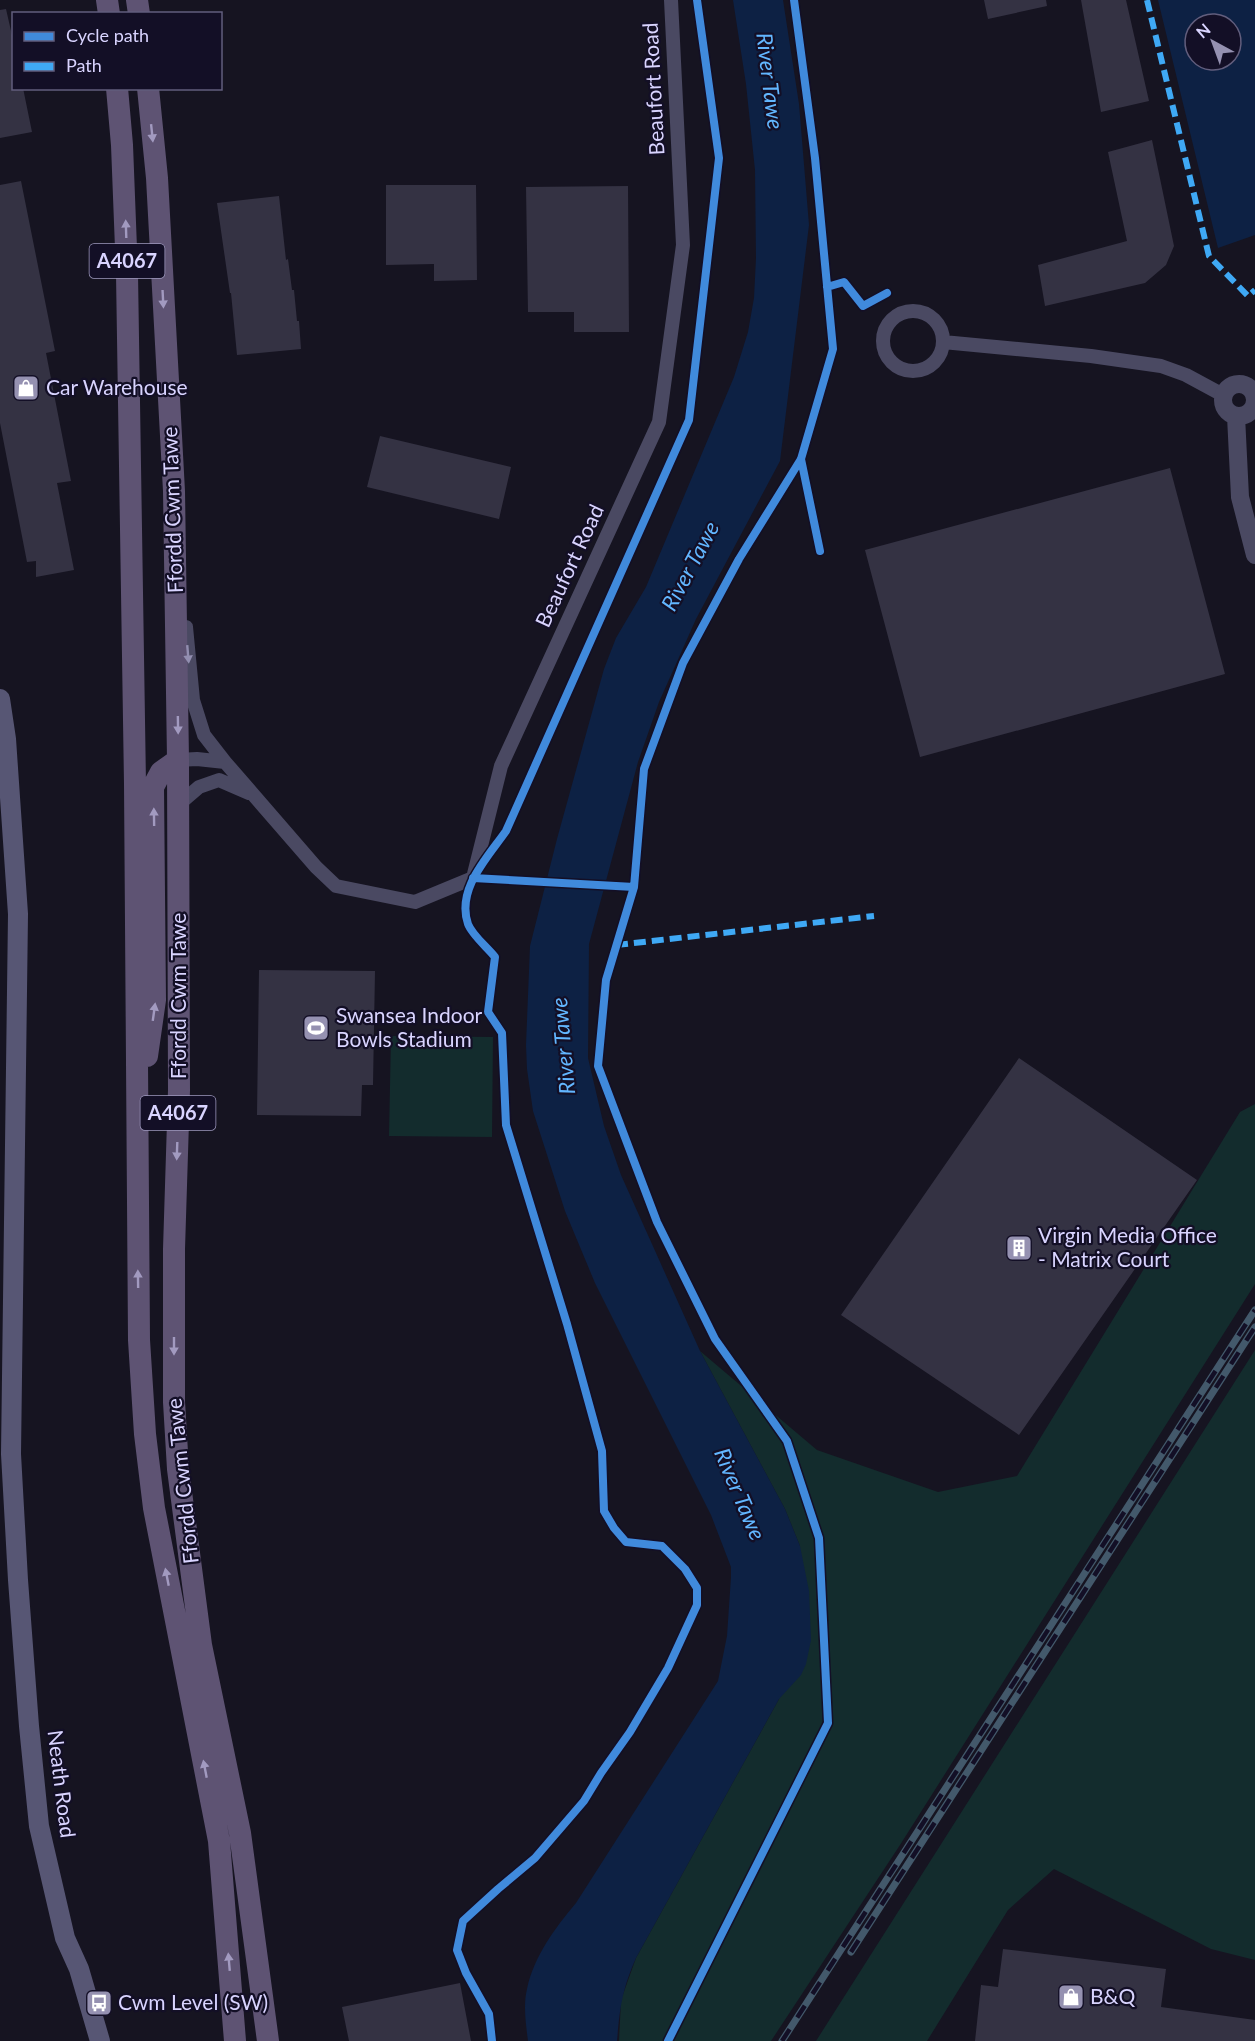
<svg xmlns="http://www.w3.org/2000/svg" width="1255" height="2041" font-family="Lato,sans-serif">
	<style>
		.green { fill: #132c2d }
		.water { fill: #0d2144; fill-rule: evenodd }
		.building { fill: #343243 }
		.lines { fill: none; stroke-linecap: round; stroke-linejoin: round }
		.minor { stroke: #4a4962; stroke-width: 14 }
		.tertiary { stroke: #4a4962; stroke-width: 18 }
		.secondary { stroke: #575674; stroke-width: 20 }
		.primary { stroke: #5e5373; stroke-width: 22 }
		.rail-casing { stroke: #43596b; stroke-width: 7 }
		.rail { stroke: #130f26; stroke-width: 4.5; stroke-dasharray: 14; stroke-linecap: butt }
		.quiet { stroke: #3fa9f5; stroke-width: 6; stroke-dasharray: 12 6; stroke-linecap: butt }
		.cycleway-casing { stroke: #130f26; stroke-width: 11 }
		.cycleway { stroke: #408adc; stroke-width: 8 }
		.oneway { fill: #a29ac0 }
		.oneway2 { fill: #928eb0 }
		.labels { text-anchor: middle; stroke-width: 4.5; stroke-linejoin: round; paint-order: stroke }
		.shield { fill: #130f26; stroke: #9e99be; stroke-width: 1.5 }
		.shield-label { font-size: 20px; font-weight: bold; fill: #d9d4ff }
		.street-label { font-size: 21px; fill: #d9d4ff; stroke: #130f26 }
		.poi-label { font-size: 21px; fill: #d9d4ff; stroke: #130f26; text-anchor: start }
		.water-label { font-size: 22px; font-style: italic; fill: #62b6ff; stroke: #130f26 }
	</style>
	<rect width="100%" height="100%" fill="#161421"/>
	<path class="green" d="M391 1036 493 1037 492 1137 389 1136Z
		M1255 1104V1284L900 1845 771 2041H619L621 2000 636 1958 779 1699 800 1546 785 1509 700 1351 817 1450 938 1492 1017 1476 1240 1112Z
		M1255 1350V1960L1211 1949 1054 1869 1008 1910 927 2041H816Z"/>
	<path class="water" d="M733 0H783L799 104 809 225 780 461 696 619 659 702 638 762 589 944 588 1058 604 1126 621 1175 700 1351 785 1509 800 1546 809 1591 811 1640 806 1664 801 1675 779 1699 636 1958C622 1990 620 2007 617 2041H528C526 2025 523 2005 527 1989 534 1956 555 1928 576 1903L718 1681 727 1636 731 1577V1567L711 1515 595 1283 565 1211 533 1111 527 1069 526 1045 530 946 557 839 604 669 616 638 646 587 734 377 748 332 754 298 756 258 755 170 746 84Z
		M1158 0H1255V235L1218 248ZM1195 24H1231V60H1195Z"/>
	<path class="building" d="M984 0H1046L1047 6 988 19Z
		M1081 0H1126L1149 101 1101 112Z
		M6 9 14 44V88H23L32 132 0 138V10Z
		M1152 140 1174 246 1166 265 1145 283 1045 306 1038 265 1127 241 1108 152Z
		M21 181 55 351 46 353 71 481 57 483 74 570 36 577V561L27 562 0 423V185Z
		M386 185H476L477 280 434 281V264L386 265Z
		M628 186 629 332H574V312H528L526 187Z
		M279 196 286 260 288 259 292 290H294L297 321H299L301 349 237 355 231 293H230L217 203Z
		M380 436 511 467 499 519 367 487Z
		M1170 468 1225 674 920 757 865 550Z
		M259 970 375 971 373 1085H362L361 1116 257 1115Z
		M1019 1058 1197 1180 1019 1435 841 1315Z
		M1003 1949 1166 1969 1161 2007 1255 2020V2041H975L981 1985 998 1987Z
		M460 1983 471 2041H349L342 2007Z"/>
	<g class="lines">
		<path class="minor" d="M883 341a30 30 0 1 1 60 0a30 30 0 1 1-60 0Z
			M943 342 1091 356 1161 366 1186 375 1223 395
			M186 627 193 700 204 735 225 762
			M178 760 197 759 225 762 316 867 336 886 415 902 473 878 501 766 659 422 683 245 671 0
			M178 805 199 787 219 780 249 793"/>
		<path class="tertiary" d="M1223 400a16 16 0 1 1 32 0a16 16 0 1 1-32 0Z
			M1236 416 1240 497 1255 555"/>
		<path class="secondary" d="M0 699 6 739 18 914 11 1454 18 1580 29 1726 39 1826 65 1938 79 1969 100 2041"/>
		<path class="primary" d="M107 0 109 14
			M137 0 139 14
			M117 88 122 145 127 274 135 784 139 1340 145 1434 154 1508 219 1841 235 2041
			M148 88 157 178 174 491 178 760 179 1090 174 1249V1402L178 1469 201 1645 240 1833 268 2041
			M147 1056 155 1000 153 787 161 772 178 760"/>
		<defs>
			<path id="rail" d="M851 1952 1255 1327
				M782 2041 1255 1310"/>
		</defs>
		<use href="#rail" class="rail-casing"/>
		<use href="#rail" class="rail"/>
		<path class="quiet" d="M1147 0 1209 256 1248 296 1255 290
			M616 945 874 916"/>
		<defs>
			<path id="cycleway" d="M827 287 844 282 863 306 887 293
				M801 459 820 551
				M473 878 634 887
				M492 2041 489 2014 466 1973 457 1950 463 1921 498 1889 535 1858 584 1801 601 1773 630 1732 668 1668 697 1605V1588L685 1569 662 1546 626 1542 614 1528 604 1511 602 1451 567 1324 506 1125 502 1033 488 1012 495 957C487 947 472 935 468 924 456 889 488 857 506 831L689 420 719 158 697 0
				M668 2041 828 1723 819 1538 787 1441 715 1339 657 1222 598 1066 606 980 634 887 644 769 683 663 739 559 801 459 833 349 815 158 794 0"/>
		</defs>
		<use href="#cycleway" class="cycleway-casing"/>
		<use href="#cycleway" class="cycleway"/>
	</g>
	<defs><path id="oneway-solid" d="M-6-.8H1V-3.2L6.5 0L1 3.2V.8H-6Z" transform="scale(1.5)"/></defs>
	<g class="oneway">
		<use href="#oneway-solid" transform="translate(152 133) rotate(84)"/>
		<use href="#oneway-solid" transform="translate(126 229) rotate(-92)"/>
		<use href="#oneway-solid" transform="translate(163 299) rotate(87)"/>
		<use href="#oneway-solid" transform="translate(178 725) rotate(89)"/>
		<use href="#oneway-solid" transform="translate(154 817) rotate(-91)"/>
		<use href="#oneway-solid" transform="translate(154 1012) rotate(-82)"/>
		<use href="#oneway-solid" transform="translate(177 1151) rotate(92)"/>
		<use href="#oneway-solid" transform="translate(138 1279) rotate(-91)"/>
		<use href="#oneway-solid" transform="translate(174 1346) rotate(90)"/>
		<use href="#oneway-solid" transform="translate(167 1577) rotate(-101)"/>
		<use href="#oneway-solid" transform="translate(205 1769) rotate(-101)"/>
		<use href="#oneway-solid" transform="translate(229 1962) rotate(-95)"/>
	</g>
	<use class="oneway2" href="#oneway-solid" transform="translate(188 654) rotate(85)"/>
	<defs>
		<symbol id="shop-square" viewBox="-11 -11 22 22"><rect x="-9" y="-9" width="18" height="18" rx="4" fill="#9591b1" stroke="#130f26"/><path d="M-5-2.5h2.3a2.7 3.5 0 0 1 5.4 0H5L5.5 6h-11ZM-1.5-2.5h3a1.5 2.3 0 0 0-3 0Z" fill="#fff"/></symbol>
		<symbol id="stadium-square" viewBox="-11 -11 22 22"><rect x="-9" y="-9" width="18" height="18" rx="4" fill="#9591b1" stroke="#130f26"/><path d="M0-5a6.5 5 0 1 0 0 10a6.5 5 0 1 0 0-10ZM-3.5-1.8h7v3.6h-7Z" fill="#fff"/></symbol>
		<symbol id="building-square" viewBox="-11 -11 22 22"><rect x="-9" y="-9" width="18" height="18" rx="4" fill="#9591b1" stroke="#130f26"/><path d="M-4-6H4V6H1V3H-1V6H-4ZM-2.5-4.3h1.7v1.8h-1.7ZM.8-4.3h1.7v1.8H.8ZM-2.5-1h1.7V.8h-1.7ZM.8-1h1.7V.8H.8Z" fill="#fff"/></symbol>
		<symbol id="bus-square" viewBox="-11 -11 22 22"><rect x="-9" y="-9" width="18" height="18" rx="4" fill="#9591b1" stroke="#130f26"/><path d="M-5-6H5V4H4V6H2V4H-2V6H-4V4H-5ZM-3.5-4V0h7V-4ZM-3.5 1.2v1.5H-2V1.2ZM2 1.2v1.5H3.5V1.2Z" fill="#fff"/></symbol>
	</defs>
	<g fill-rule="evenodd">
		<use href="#shop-square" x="11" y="373" width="30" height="30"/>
		<use href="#stadium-square" x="301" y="1013" width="30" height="30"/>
		<use href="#building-square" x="1004" y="1233" width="30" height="30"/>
		<use href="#shop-square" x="1056" y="1982" width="30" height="30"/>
		<use href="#bus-square" x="84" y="1988" width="30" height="30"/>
	</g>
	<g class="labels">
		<g class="shield">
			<rect x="89.5" y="244" width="75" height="34" rx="4.5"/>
			<rect x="140.5" y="1096" width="75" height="34" rx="4.5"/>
		</g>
		<g class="shield-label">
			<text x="127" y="268">A4067</text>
			<text x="178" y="1120">A4067</text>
		</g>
		<g class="street-label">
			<text transform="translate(654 89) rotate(-93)" y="7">Beaufort Road</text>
			<text transform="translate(173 510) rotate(-92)" y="7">Ffordd Cwm Tawe</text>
			<text transform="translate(570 566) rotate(-65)" y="7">Beaufort Road</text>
			<text transform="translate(179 996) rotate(-90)" y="7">Ffordd Cwm Tawe</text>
			<text transform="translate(183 1481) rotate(-96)" y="7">Ffordd Cwm Tawe</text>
			<text transform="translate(61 1784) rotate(83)" y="7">Neath Road</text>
		</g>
		<g class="poi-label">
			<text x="46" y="395">Car Warehouse</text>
			<text x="336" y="1023">Swansea Indoor<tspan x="336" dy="24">Bowls Stadium</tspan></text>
			<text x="1038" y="1243">Virgin Media Office<tspan x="1038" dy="24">- Matrix Court</tspan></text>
			<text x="1090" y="2004">B&amp;Q</text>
			<text x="118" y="2010">Cwm Level (SW)</text>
		</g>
		<g class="water-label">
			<text transform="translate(770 81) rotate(83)" y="8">River Tawe</text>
			<text transform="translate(690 566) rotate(-62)" y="8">River Tawe</text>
			<text transform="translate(563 1046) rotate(-95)" y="8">River Tawe</text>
			<text transform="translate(740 1494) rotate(67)" y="8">River Tawe</text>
		</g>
	</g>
	<rect x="12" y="12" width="210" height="78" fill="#130f26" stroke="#625e7d" stroke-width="1.5"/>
	<rect x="24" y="32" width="30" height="9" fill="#408adc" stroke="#625e7d" stroke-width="1.5"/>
	<text x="66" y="42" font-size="18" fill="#d9d4ff">Cycle path</text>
	<rect x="24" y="62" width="30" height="9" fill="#3fa9f5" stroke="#625e7d" stroke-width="1.5"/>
	<text x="66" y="72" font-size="18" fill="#d9d4ff">Path</text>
	<g transform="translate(1213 42) rotate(319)"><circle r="28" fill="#130f26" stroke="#625e7d" stroke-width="1.5"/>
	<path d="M0-4.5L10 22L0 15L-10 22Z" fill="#9591b1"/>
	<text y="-9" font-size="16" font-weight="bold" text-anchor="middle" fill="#d9d4ff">N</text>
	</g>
</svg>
